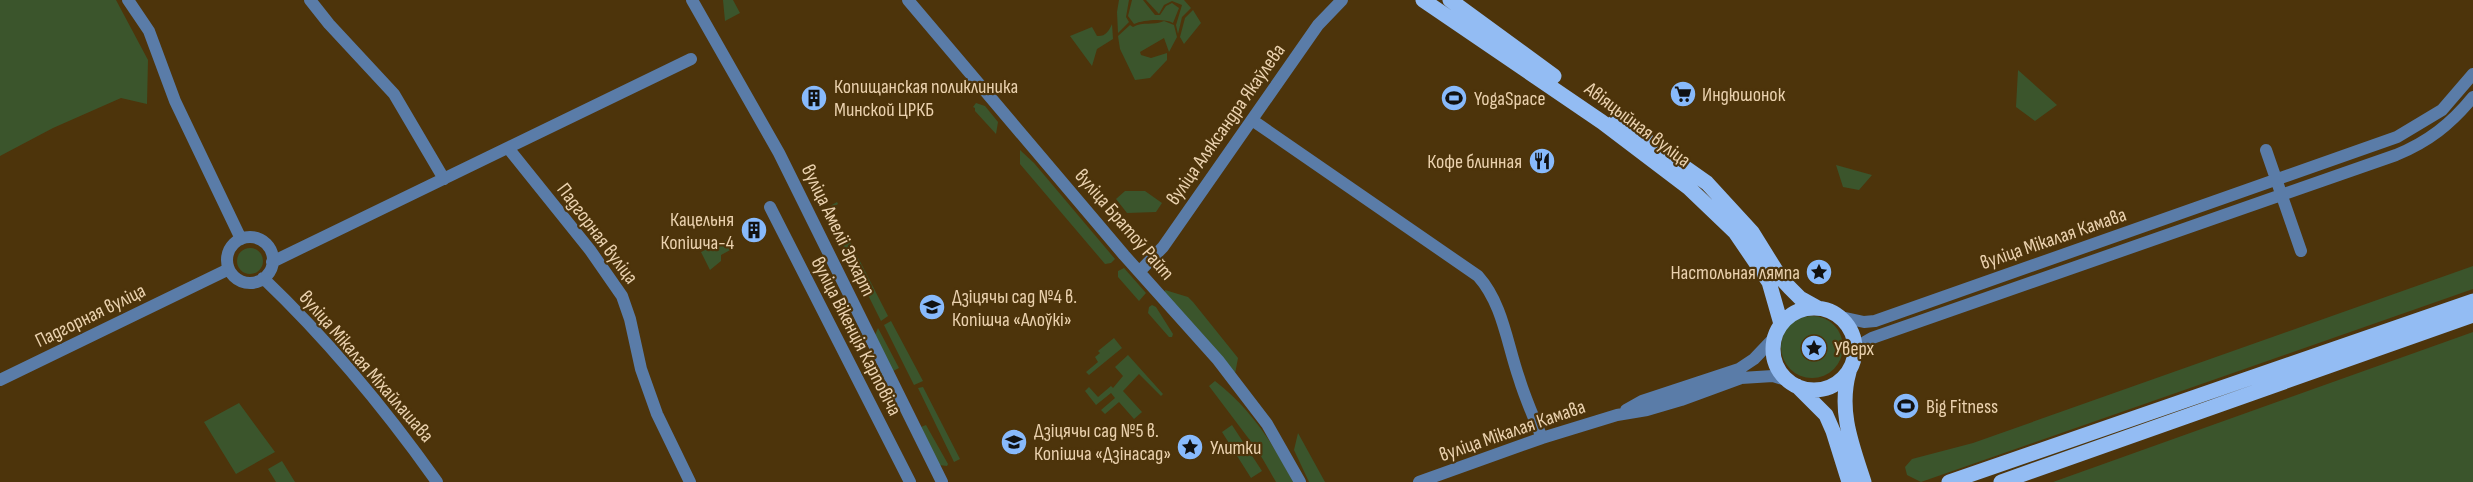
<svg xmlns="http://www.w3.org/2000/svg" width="2473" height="482" font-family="'Sofia Sans Condensed',sans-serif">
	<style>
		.green { fill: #3b552c }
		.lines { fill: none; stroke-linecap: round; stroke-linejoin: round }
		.minor { stroke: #5a7ca8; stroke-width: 12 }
		.major { stroke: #93bcf3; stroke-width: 15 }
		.labels { text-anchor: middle; stroke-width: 4.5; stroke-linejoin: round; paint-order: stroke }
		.poi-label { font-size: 20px; fill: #ead1ae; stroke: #4d340b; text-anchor: start }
		.street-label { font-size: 20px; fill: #ead1ae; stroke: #4d340b }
	</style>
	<rect width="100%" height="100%" fill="#4d340b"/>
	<path class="green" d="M0 0H116L148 60 147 104 121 98 53 128 0 156Z
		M723 0H733L740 13 725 21Z
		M1119 0H1129L1126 17 1129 22 1118 33 1117 12Z
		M1132 0H1143L1155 15H1160L1166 6 1172 3 1179 8 1173 23C1164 18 1143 20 1134 24L1128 16Z
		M1146 0H1184L1191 8 1182 17 1178 34 1176 25 1182 5 1172 1 1164 5 1159 14Z
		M1193 10 1201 23 1184 44 1180 37 1185 18Z
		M1164 21 1174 25 1177 37 1169 52 1164 38 1140 52 1141 55 1151 58 1167 53V60L1150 78 1135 80 1120 49 1118 36 1130 25 1133 27C1143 21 1153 26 1164 21Z
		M1112 24 1113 39 1097 49 1092 66 1070 36 1092 27 1097 36C1105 37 1109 31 1112 24Z
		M2018 70 2057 105 2035 121 2016 107Z
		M976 103 985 106 998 122 996 134 975 111V108L973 107Z
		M1020 150 1034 163 1115 259 1111 263 1105 264 1020 164Z
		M1836 165 1872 175 1859 190 1843 187Z
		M1125 191H1145L1162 203 1156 212 1127 213 1116 199Z
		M837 202 838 204 829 210 841 233 847 236 888 316 881 321 825 209Z
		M726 240 732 249 721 255V261L710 270 701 252Z
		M237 261a13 13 0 1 1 26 0a13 13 0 1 1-26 0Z
		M2473 266V289L1921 482 1907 475 1905 467 1912 459 1973 443Z
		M1124 268 1146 293 1139 301 1118 277V271Z
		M1165 290 1188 297 1193 302 1238 358 1235 374 1164 295Z
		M1152 305 1156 307 1173 334 1172 337H1169L1148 313 1149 307Z
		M1781 347a31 31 0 1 1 62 0a31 31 0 1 1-62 0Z
		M891 321 923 381 914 385 884 325Z
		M878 328 899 368 893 371 875 335Z
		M2473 332V482H2053Z
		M1114 338 1122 348 1089 375 1086 372 1098 362 1095 357 1100 353 1098 351Z
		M1128 355 1163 394 1161 396 1139 374 1123 391 1142 412 1134 419 1119 402 1105 414 1101 410 1115 398 1111 393 1096 405 1085 391 1089 387 1098 397 1111 386 1113 388 1123 376 1115 367Z
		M1215 381C1250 408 1273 443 1293 482H1276L1258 451 1209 386Z
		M923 387 960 459 954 462 918 388Z
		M239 403 275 452 236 474 204 422Z
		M926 425 948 464 947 466 939 465 921 427Z
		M1232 425 1262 471 1251 478 1222 432Z
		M1298 433 1325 482H1309L1294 450Z
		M282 461 295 482H276L268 469Z"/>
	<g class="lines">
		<path class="minor" d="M128 0 149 31 175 101 241 239
			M310 0 329 24 394 94 444 179
			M692 0 779 153 942 482
			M908 0 1124 255 1218 360 1267 424 1300 482
			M1252 120 1478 276C1503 304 1507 344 1519 378 1525 398 1534 418 1542 438
			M508 148 590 250 622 296 630 319 641 369 657 414 690 482
			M2266 150 2301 251
			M770 207 910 482
			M227 260a23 23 0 1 1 46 0a23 23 0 1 1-46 0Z
			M272 262 691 59
			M1140 271 1163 247 1318 25 1342 0
			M263 278C327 339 386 410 437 482
			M1841 317 1864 322 1875 321 2397 137 2442 110 2473 74
			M1855 355 1865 342 1872 338 2396 155C2428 142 2451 124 2473 97
			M0 380 229 269
			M1626 410 1642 401 1739 369 1754 359 1774 338
			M1419 482 1542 438 1617 415 1647 410 1681 400 1741 378 1773 376 1786 380"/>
		<path class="major" d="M1423 0 1602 122 1689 188 1735 232 1769 282 1781 324
			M1450 0 1554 76
			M1616 119 1707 183 1752 232 1780 277 1790 288 1800 298 1818 308
			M1773 349a41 41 0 1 1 82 0a41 41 0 1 1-82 0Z
			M1849 372C1838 411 1852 445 1864 482
			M1797 386 1826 415 1833 431 1849 482
			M1949 482 2473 301
			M2001 482 2473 315"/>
	</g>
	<defs>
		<symbol id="supermarket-disc" viewBox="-11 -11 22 22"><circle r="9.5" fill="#88bafc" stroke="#4d340b"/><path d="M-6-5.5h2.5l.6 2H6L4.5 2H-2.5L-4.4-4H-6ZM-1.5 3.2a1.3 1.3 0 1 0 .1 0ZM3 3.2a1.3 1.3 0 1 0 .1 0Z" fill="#111"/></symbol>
		<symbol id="building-disc" viewBox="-11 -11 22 22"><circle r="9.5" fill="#88bafc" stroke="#4d340b"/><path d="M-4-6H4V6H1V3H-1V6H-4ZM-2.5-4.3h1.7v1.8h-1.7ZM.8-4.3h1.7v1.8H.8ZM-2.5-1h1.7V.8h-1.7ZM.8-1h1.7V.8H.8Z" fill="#111"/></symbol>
		<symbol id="stadium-disc" viewBox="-11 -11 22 22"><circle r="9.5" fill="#88bafc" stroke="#4d340b"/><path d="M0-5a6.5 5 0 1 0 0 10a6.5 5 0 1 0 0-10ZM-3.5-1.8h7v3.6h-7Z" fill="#111"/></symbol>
		<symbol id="restaurant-disc" viewBox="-11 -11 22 22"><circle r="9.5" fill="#88bafc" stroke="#4d340b"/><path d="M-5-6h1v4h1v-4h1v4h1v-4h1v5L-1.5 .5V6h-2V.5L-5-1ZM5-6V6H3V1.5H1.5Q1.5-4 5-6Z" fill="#111"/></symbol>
		<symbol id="sight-disc" viewBox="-11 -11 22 22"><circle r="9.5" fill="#88bafc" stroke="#4d340b"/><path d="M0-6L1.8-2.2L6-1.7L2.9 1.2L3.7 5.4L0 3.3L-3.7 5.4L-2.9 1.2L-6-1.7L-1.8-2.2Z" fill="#111"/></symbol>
		<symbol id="school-disc" viewBox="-11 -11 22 22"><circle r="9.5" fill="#88bafc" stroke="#4d340b"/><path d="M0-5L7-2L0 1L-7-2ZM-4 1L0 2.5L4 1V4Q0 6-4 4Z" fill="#111"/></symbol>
	</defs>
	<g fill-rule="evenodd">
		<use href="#supermarket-disc" x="1668" y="79" width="30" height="30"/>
		<use href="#building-disc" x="799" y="83" width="30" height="30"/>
		<use href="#stadium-disc" x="1439" y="83" width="30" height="30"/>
		<use href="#restaurant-disc" x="1527" y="146" width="30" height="30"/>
		<use href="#building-disc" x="739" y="215" width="30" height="30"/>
		<use href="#sight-disc" x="1804" y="257" width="30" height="30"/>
		<use href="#school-disc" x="917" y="292" width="30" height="30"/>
		<use href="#sight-disc" x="1799" y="333" width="30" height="30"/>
		<use href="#stadium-disc" x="1891" y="391" width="30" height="30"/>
		<use href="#school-disc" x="999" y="427" width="30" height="30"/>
		<use href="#sight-disc" x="1175" y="432" width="30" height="30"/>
	</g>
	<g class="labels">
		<g class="poi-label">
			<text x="834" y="93">Копищанская поликлиника<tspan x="834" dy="23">Минской ЦРКБ</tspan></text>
			<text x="1702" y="101">Индюшонок</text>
			<text x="1474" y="105">YogaSpace</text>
			<text x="1522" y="168" text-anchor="end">Кофе блинная</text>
			<text x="734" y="226" text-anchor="end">Кацельня<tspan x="734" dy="23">Копішча-4</tspan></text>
			<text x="1800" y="279" text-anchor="end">Настольная лямпа</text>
			<text x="952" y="303">Дзіцячы сад №4 в.<tspan x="952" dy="23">Копішча «Алоўкі»</tspan></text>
			<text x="1834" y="355">Уверх</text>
			<text x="1926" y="413">Big Fitness</text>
			<text x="1034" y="437">Дзіцячы сад №5 в.<tspan x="1034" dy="23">Копішча «Дзінасад»</tspan></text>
			<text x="1210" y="454">Улитки</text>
		</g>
		<g class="street-label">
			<text transform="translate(1225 124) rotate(-55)" y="7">вуліца Аляксандра Якаўлева</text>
			<text transform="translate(1638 124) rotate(37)" y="7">Авіяцыйная вуліца</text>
			<text transform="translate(1125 224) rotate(49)" y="7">вуліца Братоў Райт</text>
			<text transform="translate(839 230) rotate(64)" y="7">вуліца Амеліі Эрхарт</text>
			<text transform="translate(598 233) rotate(53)" y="7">Падгорная вуліца</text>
			<text transform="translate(2053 238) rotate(-19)" y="7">вуліца Мікалая Камава</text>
			<text transform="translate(90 315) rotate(-26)" y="7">Падгорная вуліца</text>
			<text transform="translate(857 336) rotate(63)" y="7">вуліца Вікенція Карповіча</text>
			<text transform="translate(367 366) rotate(49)" y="7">вуліца Мікалая Міхайлашава</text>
			<text transform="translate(1512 430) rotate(-19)" y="7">вуліца Мікалая Камава</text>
		</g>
	</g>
</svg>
